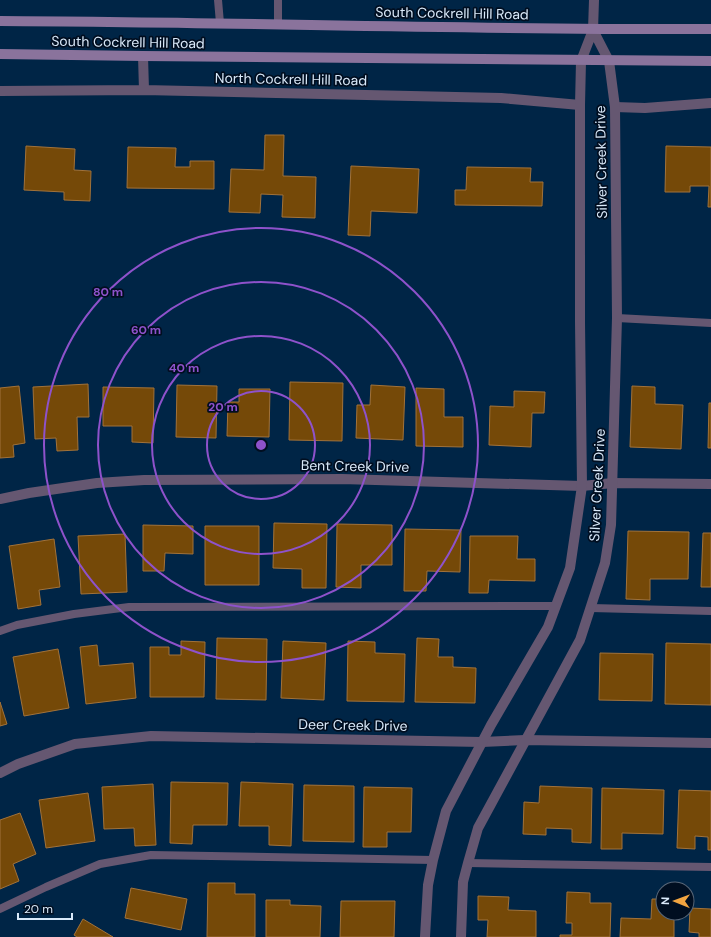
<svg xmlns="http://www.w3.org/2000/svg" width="711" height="937" font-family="'DM Sans',sans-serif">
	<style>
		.building { fill: #754908; stroke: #a1723a }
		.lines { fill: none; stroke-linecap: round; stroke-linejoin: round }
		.service { stroke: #655771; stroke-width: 8 }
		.minor { stroke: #655771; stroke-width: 10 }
		.tertiary { stroke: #655771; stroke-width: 10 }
		.secondary { stroke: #8a739c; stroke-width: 10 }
		.ring { fill: none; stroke: #8e52cb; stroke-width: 2 }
		.labels { text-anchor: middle; stroke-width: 3.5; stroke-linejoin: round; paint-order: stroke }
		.street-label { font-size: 14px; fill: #d9e9f9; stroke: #000e20 }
		.centre { fill: #8e52cb; stroke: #000e20; stroke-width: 2 }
		.ring-label { font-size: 12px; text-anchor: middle; font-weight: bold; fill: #8e52cb; stroke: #000e20; stroke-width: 3.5; stroke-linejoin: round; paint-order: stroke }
	</style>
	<rect width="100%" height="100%" fill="#002546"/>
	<path class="building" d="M265 135H284L283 176 316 177 315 218 282 217 283 195 261 194 260 213 229 212 231 169 264 170Z
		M26 146 75 149 74 170 91 171 90 201 64 200V192L24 190Z
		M666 146 711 147V207H708L709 186H690V192H665Z
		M128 147 176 148 175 167H190V161H214V189L127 188Z
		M351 166 419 169 417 213 371 211 370 236 348 235Z
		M467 167 531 168 530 182H543L542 206 455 205V190H466Z
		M290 382 343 383 342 441 289 440Z
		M88 384 89 417H77L78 450 57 451 56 438 35 439 33 387Z
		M177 385 217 386 216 438 176 437Z
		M371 385 405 387 403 440 356 438 357 405H370Z
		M19 386 25 443 13 445 14 457 0 458V388Z
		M632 386 655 387V404L683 405 681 449 630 447Z
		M103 387 154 388 153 443 132 442V426H103Z
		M416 388 444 389V417H463V447L416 446Z
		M239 389H270L269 437 227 436 228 402H239Z
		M514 391 545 392 544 413H532L531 447 489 445 490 406 514 407Z
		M709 403H711V448H708Z
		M274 523 327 524 326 588H302V569L273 568Z
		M337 524 392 525V565H361V588L336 587Z
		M143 525 193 526V554L165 553 164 571H143Z
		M205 526H259V585H205Z
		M405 529 461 530 460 572 427 571 426 591H404Z
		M628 531 689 532 688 579H650V600L626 599Z
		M703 533H711V587H701Z
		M125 534 127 592 81 594 78 536Z
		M470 536H518L517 559H535V581L489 580 488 593H469Z
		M54 539 60 587 39 590 41 605 18 609 9 546Z
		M217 638 267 639 266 700 216 699Z
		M417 638 439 639 438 657H453V667L476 668 475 703 415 702Z
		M181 641 205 642 204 697H150V647H169V655H181Z
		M283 641 326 643 324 700 281 698Z
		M348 641 375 642V653L405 654 404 702 347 701Z
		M666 643 711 644V705L665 704Z
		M97 645 99 666 133 663 136 698 86 704 80 647Z
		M58 649 69 708 24 716 13 657Z
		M600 653 653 654 652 701 599 700Z
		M0 702 7 724 0 726Z
		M171 782 228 783 227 825H193L192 844 170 843Z
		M241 782 293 784 291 846 269 845V826H239Z
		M153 784 156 845 135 846 134 828 104 829 102 787Z
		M304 785 354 786V842L303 841Z
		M540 786 592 788 591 843 572 842V829L546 828V835L523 834 524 802 539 803Z
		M364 787 412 788 411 832H387V847H363Z
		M602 788 664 790 663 834 622 833V849H601Z
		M679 790 711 791V850H708V837L695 836V849L677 848Z
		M88 793 95 841 46 848 39 800Z
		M20 813 36 854 13 864 19 881 0 889V820Z
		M208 883H235V894H255V937H207Z
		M131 888 187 899 181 930 125 918Z
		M567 892 590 893V903H611L610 937H560V935H572V923H566Z
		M478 896 509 897 508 910 536 911V937H487L488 920H478Z
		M652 899H663V913H674V937H620L621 918 651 919Z
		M266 900H290V905L321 906 320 937H266Z
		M341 901H395L394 937H340Z
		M690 908 711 909V937H699V933L689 932Z
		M83 919 113 937H77L74 935Z"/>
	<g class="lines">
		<path class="service" d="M218 0 220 23
			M278 0V24
			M617 318 711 323
			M591 608 711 611
			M0 631 17 625 74 614 129 607 555 606
			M468 863 711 867
			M0 909 46 887 100 864 151 855 433 860"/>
		<path class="minor" d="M593 30 594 0
			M143 56 144 90
			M0 91 144 90 501 98 580 105
			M615 107 645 108 711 103
			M0 499 29 493 97 483 144 480 342 479 582 486 613 483 711 484
			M0 773 18 764 75 744 151 736 482 742 525 740 711 743"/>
		<path class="tertiary" d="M425 937 428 885 433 860 446 811 491 725 548 627 570 568 582 486 580 322V105L581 61 593 30
			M461 937 463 882 468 863 478 828 580 640 605 563 611 525 617 318 615 107 609 61 593 30"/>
		<path class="secondary" d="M0 21C237 22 474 30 711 29
			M0 54 143 56 711 61"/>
	</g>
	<g class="ring">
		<circle cx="261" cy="445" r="54"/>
		<circle cx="261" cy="445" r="109"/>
		<circle cx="261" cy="445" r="163"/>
		<circle cx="261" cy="445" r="217"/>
	</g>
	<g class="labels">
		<g class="street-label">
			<text transform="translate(452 13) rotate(1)" y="5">South Cockrell Hill Road</text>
			<text transform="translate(128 42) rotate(1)" y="5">South Cockrell Hill Road</text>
			<text transform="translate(291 79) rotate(1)" y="5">North Cockrell Hill Road</text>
			<text transform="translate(601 162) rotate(-91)" y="5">Silver Creek Drive</text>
			<text transform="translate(355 466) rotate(1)" y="5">Bent Creek Drive</text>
			<text transform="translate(597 485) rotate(-87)" y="5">Silver Creek Drive</text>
			<text transform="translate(353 725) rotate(1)" y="5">Deer Creek Drive</text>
		</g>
	</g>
	<circle cx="261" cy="445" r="6" class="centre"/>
	<g class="ring-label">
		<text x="108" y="296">80 m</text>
		<text x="146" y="334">60 m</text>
		<text x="184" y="372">40 m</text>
		<text x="223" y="411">20 m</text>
	</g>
	<g transform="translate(675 901) rotate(271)"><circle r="19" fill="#000e20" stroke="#576677"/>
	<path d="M0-3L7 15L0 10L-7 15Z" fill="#f2a541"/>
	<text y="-6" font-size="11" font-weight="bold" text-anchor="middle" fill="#d9e9f9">N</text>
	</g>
	<path d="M18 913v6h54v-6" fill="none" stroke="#d9e9f9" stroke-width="2"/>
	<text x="24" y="913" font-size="12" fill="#d9e9f9" stroke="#000e20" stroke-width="3" paint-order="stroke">20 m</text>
</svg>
